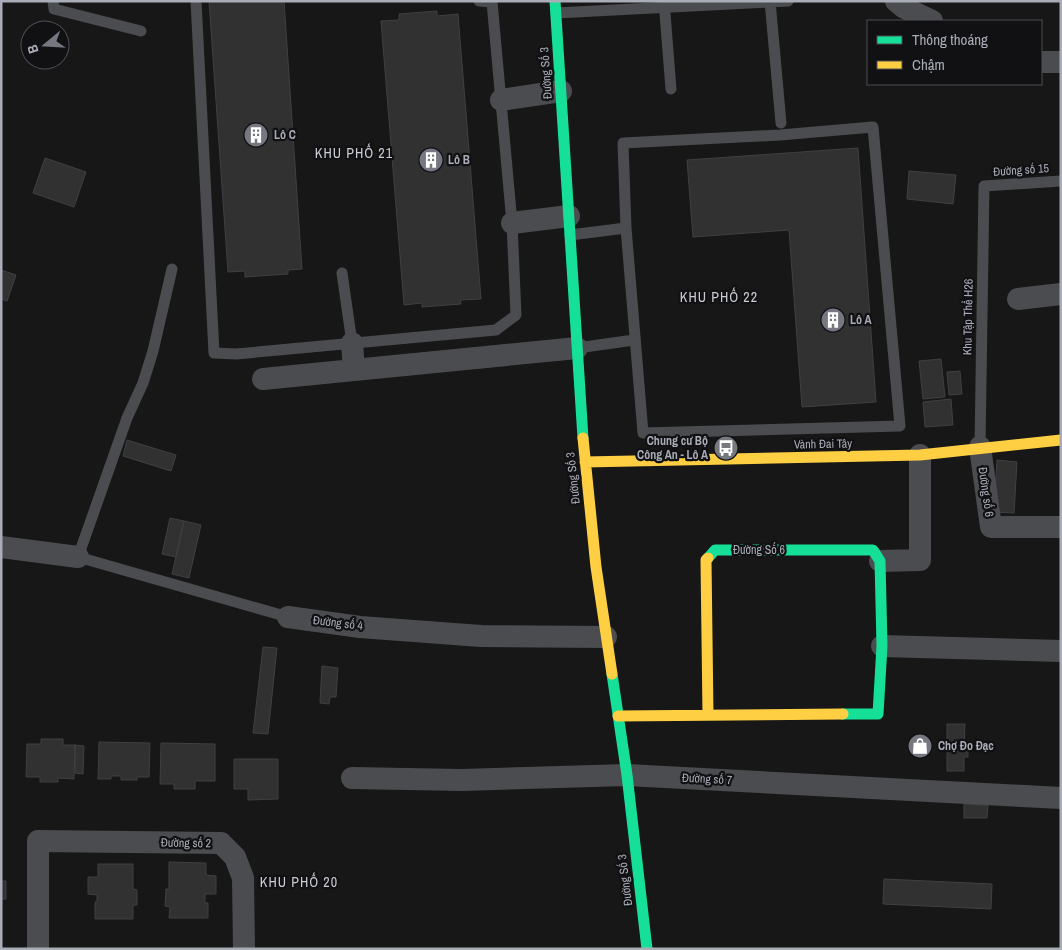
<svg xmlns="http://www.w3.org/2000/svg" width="1062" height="950" font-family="'Archivo Narrow',sans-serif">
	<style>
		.building { fill: #313132; stroke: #3f4043 }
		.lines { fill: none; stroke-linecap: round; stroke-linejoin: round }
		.lane { stroke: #4b4c4f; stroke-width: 11 }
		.street { stroke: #4b4c4f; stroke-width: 22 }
		.fast { stroke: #16e098; stroke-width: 11 }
		.slow { stroke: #ffcf43; stroke-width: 11 }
		.labels { text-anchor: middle; stroke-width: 4.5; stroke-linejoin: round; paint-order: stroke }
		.street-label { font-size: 12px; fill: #a9adb7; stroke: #111113 }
		.poi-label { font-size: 12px; font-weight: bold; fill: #a9adb7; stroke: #111113; text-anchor: start }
		.neighbourhood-label { font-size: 14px; letter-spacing: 1px; fill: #c9ccd3; stroke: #111113 }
	</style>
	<rect width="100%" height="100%" fill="#171717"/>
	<path class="building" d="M209 1H284L302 269 288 270V274L245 277V271L228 272Z
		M437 11V16L458 14 481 299 460 300 461 304 422 307V303L404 305 381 21 399 20V14Z
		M858 148 876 402 802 407 789 230 693 237 687 160Z
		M45 158 86 172 74 207 33 193Z
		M909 171 956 175 953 204 907 199Z
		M1 270 16 275 7 301 1 299Z
		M941 359 945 397 923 399 919 361Z
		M960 371 962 394 949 395 947 372Z
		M951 399 953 425 925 427 923 402Z
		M127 440 176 455 171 471 123 456Z
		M997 460 1017 462 1014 513 994 512Z
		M170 518 184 521 176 557 162 554Z
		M184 521 201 525 189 578 172 574Z
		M263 647 277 648 268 734 253 733Z
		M322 666 338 668 336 697H330L329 704 320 703Z
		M947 724H965L964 748H968V757H964V771H947Z
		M41 739H63V745H75L74 779 58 778V782H40V777H26L27 744H41Z
		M99 742 150 743 149 777H137V780H121V776H111V779H98Z
		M161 743 215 744V781H195V789H174V784H160Z
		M75 745 84 746 83 774 75 773Z
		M234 759H278V799L248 800V789H234Z
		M964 804 988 805 987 818H964Z
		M169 862 206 863V875L216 876V894H205V903H208V918H169L170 907 165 906 166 889H169Z
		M98 864H133V889L137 890V905H133V919H95V902H97V895L88 894V877H98Z
		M884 879 992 884 991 909 883 904Z
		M1 881H6V899H1Z"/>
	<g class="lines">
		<path class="lane" d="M53 1 54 9 141 31
			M196 1 214 353 236 354 496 330 516 315 512 223 492 2 479 1
			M664 1 671 89
			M770 1 781 123
			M556 13 788 1
			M873 127 900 426 643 433 626 228 623 143 780 135Z
			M570 235 626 228
			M172 269 153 351 143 383 127 418 78 557 288 617
			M342 273 352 343
			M577 348 634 340
			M980 447 984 186 1061 181"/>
		<path class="street" d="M896 1 903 7 932 21
			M1041 62H1061
			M501 100 561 91
			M512 223 569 216
			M1018 299 1061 294
			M352 343 354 370
			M263 379 577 348
			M980 447 991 527H1061
			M1 547 78 557
			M880 561 920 560V455
			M288 617 360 627 481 636 606 637
			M882 646 1061 651
			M352 778 462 780 627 775 1061 798
			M38 949V841L221 843 235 857 243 878 244 949"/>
		<path class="fast" d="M555 1 583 438
			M708 558 715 550H873L880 561 882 646 878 714H843
			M612 674 627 775 647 949"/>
		<path class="slow" d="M583 438 596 567 612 674
			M585 462 920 455 1061 440
			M708 558 706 560 708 715
			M618 716 843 714"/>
	</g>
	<defs>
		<symbol id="building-disc" viewBox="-11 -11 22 22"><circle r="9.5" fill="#76787f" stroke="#111113"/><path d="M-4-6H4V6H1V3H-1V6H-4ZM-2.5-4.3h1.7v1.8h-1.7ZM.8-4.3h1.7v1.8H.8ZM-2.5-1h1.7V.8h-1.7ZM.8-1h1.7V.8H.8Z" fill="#fff"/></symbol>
		<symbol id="bus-disc" viewBox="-11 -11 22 22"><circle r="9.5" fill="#76787f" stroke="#111113"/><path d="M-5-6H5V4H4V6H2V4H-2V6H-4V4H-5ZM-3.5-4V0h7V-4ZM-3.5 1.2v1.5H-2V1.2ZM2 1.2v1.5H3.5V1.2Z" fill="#fff"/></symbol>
		<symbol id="shop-disc" viewBox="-11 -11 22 22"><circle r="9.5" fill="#76787f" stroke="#111113"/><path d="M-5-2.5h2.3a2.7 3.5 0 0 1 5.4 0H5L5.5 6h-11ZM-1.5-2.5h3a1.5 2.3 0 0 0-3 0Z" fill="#fff"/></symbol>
	</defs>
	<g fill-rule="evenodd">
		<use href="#building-disc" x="242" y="121" width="28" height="28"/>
		<use href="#building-disc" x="417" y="146" width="28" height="28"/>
		<use href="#building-disc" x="819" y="306" width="28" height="28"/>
		<use href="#bus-disc" x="712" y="434" width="28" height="28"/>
		<use href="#shop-disc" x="906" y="732" width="28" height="28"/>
	</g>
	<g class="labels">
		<g class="street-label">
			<text transform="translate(546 73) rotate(-94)" y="4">Đường Số 3</text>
			<text transform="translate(1021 170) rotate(-4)" y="4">Đường số 15</text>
			<text transform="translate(968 317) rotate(-89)" y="4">Khu Tập Thể H26</text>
			<text transform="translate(823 444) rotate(-1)" y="4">Vành Đai Tây</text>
			<text transform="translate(573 478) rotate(-96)" y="4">Đường Số 3</text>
			<text transform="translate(986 492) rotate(82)" y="4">Đường số 6</text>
			<text x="759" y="554">Đường Số 6</text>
			<text transform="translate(338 623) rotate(7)" y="4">Đường số 4</text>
			<text transform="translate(707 779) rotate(3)" y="4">Đường số 7</text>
			<text transform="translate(186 843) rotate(1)" y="4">Đường số 2</text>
			<text transform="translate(625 880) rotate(-97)" y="4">Đường Số 3</text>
		</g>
		<g class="poi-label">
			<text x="274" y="139">Lô C</text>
			<text x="448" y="164">Lô B</text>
			<text x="850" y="324">Lô A</text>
			<text x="708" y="445" text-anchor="end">Chung cư Bộ<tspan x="708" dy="14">Công An - Lô A</tspan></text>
			<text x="938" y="750">Chợ Đo Đạc</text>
		</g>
		<g class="neighbourhood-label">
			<text x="354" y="158">KHU PHỐ 21</text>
			<text x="719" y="302">KHU PHỐ 22</text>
			<text x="299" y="887">KHU PHỐ 20</text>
		</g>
	</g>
	<rect width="1062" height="950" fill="none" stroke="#a9adb7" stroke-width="5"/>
	<rect x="867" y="20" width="175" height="65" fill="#111113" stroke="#4e4f55"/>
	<rect x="877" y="36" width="25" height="8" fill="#16e098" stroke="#4e4f55"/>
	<text x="912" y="45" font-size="15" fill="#a9adb7">Thông thoáng</text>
	<rect x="877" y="61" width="25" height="8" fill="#ffcf43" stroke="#4e4f55"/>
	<text x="912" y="70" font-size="15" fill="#a9adb7">Chậm</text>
	<g transform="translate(45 45) rotate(252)"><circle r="24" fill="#111113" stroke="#4e4f55"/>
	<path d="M0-4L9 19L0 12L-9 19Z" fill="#76787f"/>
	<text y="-8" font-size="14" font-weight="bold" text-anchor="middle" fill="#a9adb7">B</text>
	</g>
</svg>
